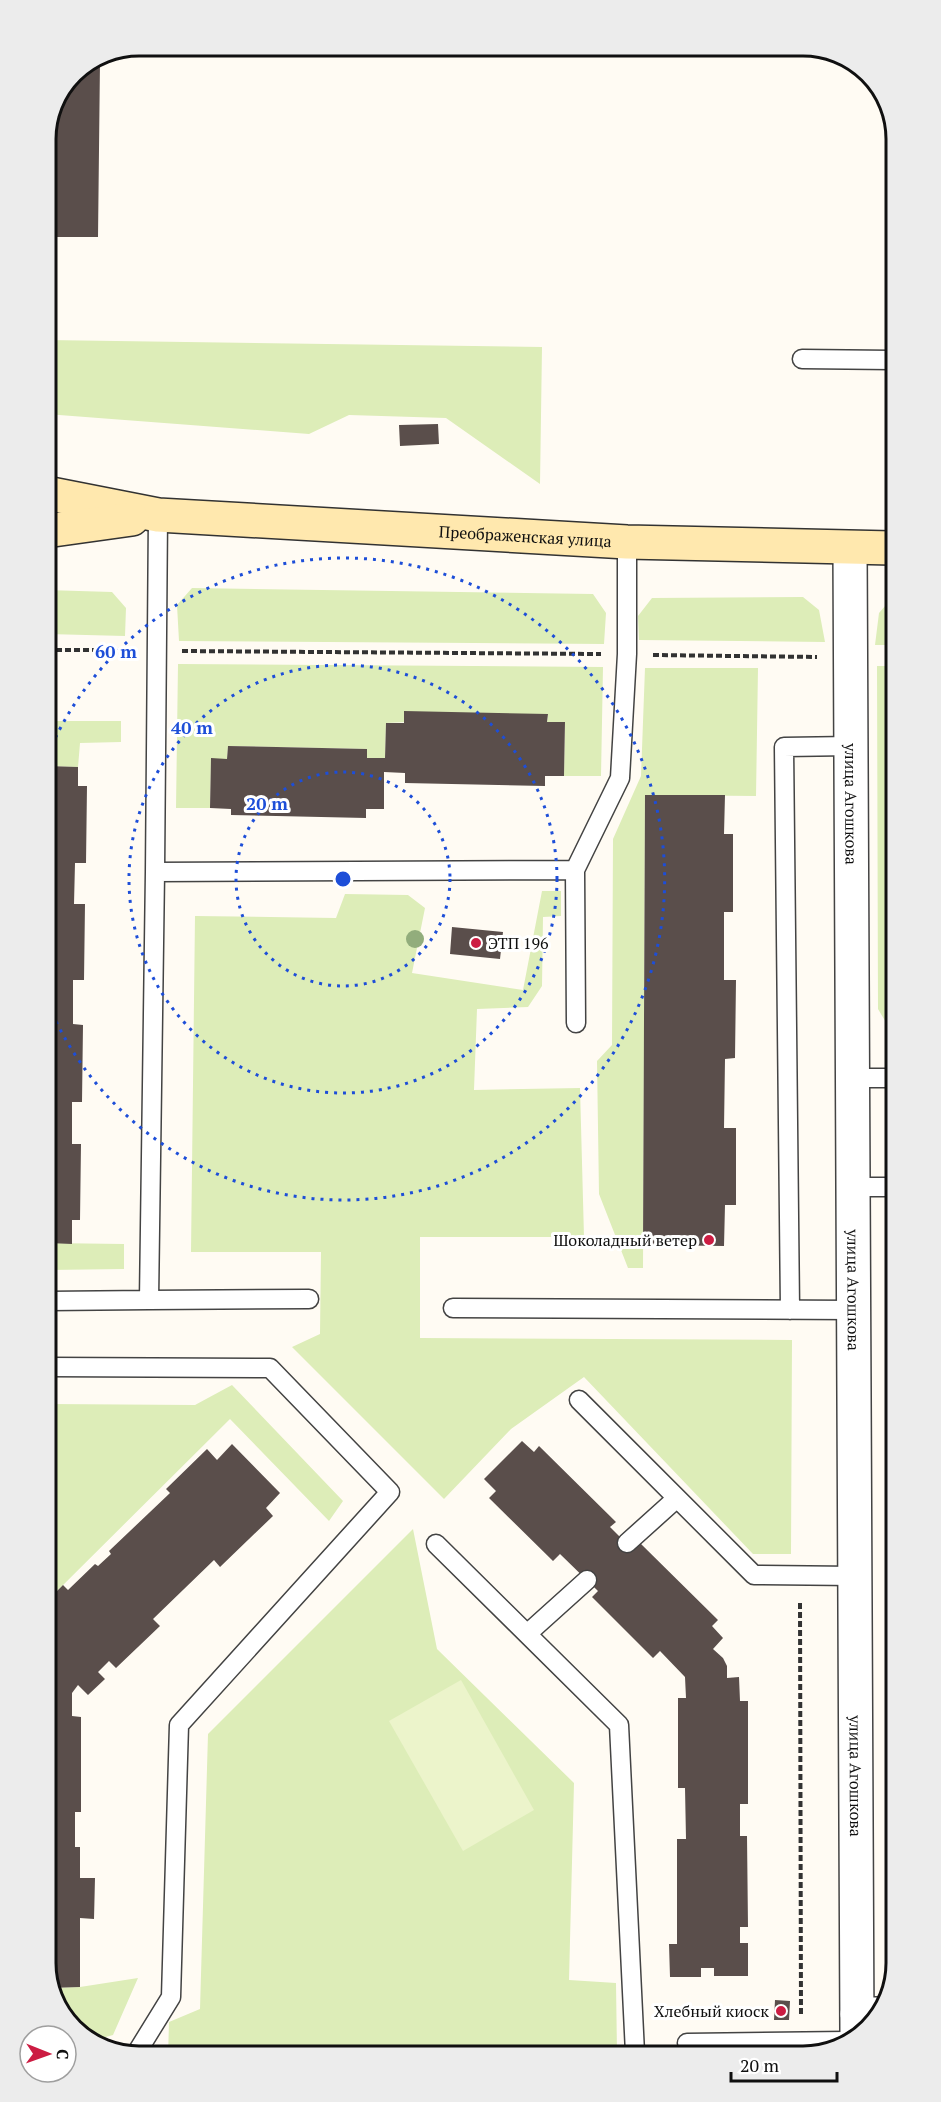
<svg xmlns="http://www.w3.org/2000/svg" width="941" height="2102" font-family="'PT Serif',serif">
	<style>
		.grass { fill: #ddedb8 }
		.pitch { fill: #ecf4cb }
		.building { fill: #5a4e4b }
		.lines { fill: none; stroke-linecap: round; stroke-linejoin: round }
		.service-casing { stroke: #434343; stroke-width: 21 }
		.minor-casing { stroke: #434343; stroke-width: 36 }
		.tertiary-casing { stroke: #434343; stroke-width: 36 }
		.secondary-casing { stroke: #323232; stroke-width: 36 }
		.path { stroke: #323232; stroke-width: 4; stroke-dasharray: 6 3; stroke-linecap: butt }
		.service { stroke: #fff; stroke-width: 18 }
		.minor { stroke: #fff; stroke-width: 33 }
		.tertiary { stroke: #fff; stroke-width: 33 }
		.secondary { stroke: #ffe8ae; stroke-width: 33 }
		.tree { fill: #92ad7c }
		.ring { fill: none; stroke: #1d4ed8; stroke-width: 3; stroke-dasharray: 3 6 }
		.poi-dot { fill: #cc1c42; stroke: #fff; stroke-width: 2 }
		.labels { text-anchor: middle; stroke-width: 6; stroke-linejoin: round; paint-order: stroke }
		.street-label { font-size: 16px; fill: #101010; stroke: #fff }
		.poi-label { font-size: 16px; fill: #101010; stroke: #fff; text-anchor: end }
		.rim { fill: none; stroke: #101010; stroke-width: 3 }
		.centre { fill: #1d4ed8; stroke: #fff; stroke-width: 3 }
		.ring-label { font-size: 18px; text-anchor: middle; font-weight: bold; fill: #1d4ed8; stroke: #fff; stroke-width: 6; stroke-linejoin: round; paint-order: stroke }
	</style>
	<rect width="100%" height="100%" fill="#fffbf3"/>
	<path class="grass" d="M46 340 542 347 540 484 446 418 349 415 309 434 46 414Z
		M192 588 593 594 606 613 604 644 179 641 177 605Z
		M46 590 112 592 126 608 125 636 47 634Z
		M803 597 819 610 825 642 639 640 638 616 652 598Z
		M892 598V645H875L879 613Z
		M178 664 603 667 601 776H564L565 723 547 722 548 715 386 723 385 758H367V749L228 746 227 759H211L210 808H176Z
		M877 666H887V1024L878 1009Z
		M645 668H758L756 796 645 795 643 1268H628L599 1194 597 1061 612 1045 613 839 641 776Z
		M47 721H121V742L80 743 78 767 47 766Z
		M542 891H561V916L543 917 542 986 528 1007 477 1009 474 1090 580 1088 584 1237H420V1338L792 1340 791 1554H753L584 1377 511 1429 444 1499 292 1347 320 1334 321 1252H191L195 916 336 918 345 894 408 895 425 908 412 973 523 990Z
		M48 1243 124 1244V1269L48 1270Z
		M232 1385 343 1501 329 1521 230 1419 49 1599V1404L195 1405Z
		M413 1529 437 1649 574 1783 569 1980 616 1983 617 2053 168 2057 169 2022 200 2009 208 1734Z
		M138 1978 113 2035 91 2041 74 2027 50 1994V1988L80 1987Z"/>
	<path class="pitch" d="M461 1680 534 1810 463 1851 389 1721Z"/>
	<path class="building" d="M100 61 98 237H45V133L73 72Z
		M438 424 439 444 400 446 399 425Z
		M404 711 548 714 547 722H565L564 776H545V786L405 783V773L384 772V809H366V818L231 815V809L210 808 211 758 227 759 228 746 367 749V758H385L386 723H404Z
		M47 766 78 767V786H87L86 863H75L74 904H85L84 980H73V1024L83 1025 82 1102H72V1144H81L80 1220H72V1244L48 1243Z
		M645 795H725L724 834H733V912H724V980H736L735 1058 725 1059 724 1128H736V1205H725L724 1246 643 1245Z
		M452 927 503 932 500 959 450 954Z
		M522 1441 534 1452 539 1446 616 1522 610 1527 633 1550 640 1543 718 1620 712 1626 723 1638 713 1649 723 1658 727 1666V1678L739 1677 740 1701H748V1804H740V1836H747L748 1927H740V1943H748V1976H714V1968H701V1977H670L669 1944H677V1839H686L685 1788H678V1698H686L685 1677 660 1651 653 1658 592 1597 598 1591 560 1554 553 1561 489 1498 496 1491 484 1479Z
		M232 1444 280 1493 266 1508 273 1516 220 1567 214 1560 153 1619 160 1626 116 1668 109 1661 98 1672 105 1679 88 1695 78 1685 72 1693V1716L81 1717V1812H75V1847H80V1878H95L94 1919 80 1918V1987L50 1988 49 1608 51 1606 49 1599 63 1585 68 1590 95 1564 98 1566 111 1554 109 1551 170 1493 166 1489 207 1449 217 1460Z
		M775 2000 790 2001 789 2020H774Z"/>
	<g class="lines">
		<defs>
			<path id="service" d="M802 359 892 360
				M155 872 575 870
				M576 1023 575 870 620 778 627 654V542
				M853 1078H894
				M853 1187H894
				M149 1300 309 1299
				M48 1301 149 1300 155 872 158 515
				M453 1308 854 1310
				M790 1310 784 747 851 746
				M48 1367 270 1368 390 1492 179 1725 171 1997 134 2057
				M579 1400 754 1575 855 1576
				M627 1543 677 1498
				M436 1544 619 1725 635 2053
				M527 1634 587 1580
				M687 2043 847 2041"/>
			<path id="minor" d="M857 2014H881"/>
			<g id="tertiary">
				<path id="s1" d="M850 548 857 2033"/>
			</g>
			<g id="secondary">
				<path id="s2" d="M46 493 158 515 627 542 892 548"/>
				<path d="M46 531 132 519"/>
			</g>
		</defs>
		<use href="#service" class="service-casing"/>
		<use href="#minor" class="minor-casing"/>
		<use href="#tertiary" class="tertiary-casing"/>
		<use href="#secondary" class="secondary-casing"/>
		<path class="path" d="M47 650H130
			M182 651 601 654
			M653 655 817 657
			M800 1603 801 2015"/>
		<use href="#service" class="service"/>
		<use href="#minor" class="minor"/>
		<use href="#tertiary" class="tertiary"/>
		<use href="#secondary" class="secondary"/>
	</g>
	<circle class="tree" cx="415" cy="939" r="9"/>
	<g class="ring">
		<circle cx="343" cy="879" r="107"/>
		<circle cx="343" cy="879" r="214"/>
		<path d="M48 754A321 321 0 1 1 48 1004"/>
	</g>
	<g class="poi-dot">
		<circle cx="476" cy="943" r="6"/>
		<circle cx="709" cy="1240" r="6"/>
		<circle cx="781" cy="2011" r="6"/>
	</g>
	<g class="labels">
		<g class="street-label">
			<text dy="6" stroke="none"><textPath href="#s2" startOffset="482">Преображенская улица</textPath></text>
			<text dy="6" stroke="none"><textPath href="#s1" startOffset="256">улица Агошкова</textPath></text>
			<text dy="6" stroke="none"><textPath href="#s1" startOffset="742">улица Агошкова</textPath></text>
			<text dy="6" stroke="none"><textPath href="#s1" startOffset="1228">улица Агошкова</textPath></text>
		</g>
		<g class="poi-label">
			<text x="488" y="949" text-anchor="start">ЭТП 196</text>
			<text x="697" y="1246">Шоколадный ветер</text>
			<text x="769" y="2017">Хлебный киоск</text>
		</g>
	</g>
	<path d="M0 0H941V2102H0ZM139 56H803A83 83 0 0 1 886 139V1963A83 83 0 0 1 803 2046H139A83 83 0 0 1 56 1963V139A83 83 0 0 1 139 56Z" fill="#ececec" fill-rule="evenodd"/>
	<path class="rim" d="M139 56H803A83 83 0 0 1 886 139V1963A83 83 0 0 1 803 2046H139A83 83 0 0 1 56 1963V139A83 83 0 0 1 139 56Z"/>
	<circle cx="343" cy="879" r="9" class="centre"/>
	<g class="ring-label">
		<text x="116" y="658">60 m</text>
		<text x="192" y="734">40 m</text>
		<text x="267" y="810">20 m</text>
	</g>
	<g transform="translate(48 2054) rotate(91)"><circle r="28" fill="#ffffff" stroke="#9f9f9f" stroke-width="1.5"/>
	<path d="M0-4.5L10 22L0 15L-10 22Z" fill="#cc1c42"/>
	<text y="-9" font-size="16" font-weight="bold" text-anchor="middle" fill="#101010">С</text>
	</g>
	<path d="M731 2072v9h106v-9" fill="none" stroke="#101010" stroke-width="3"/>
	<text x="740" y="2072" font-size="18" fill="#101010" stroke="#ffffff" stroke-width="4.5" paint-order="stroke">20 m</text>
</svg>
